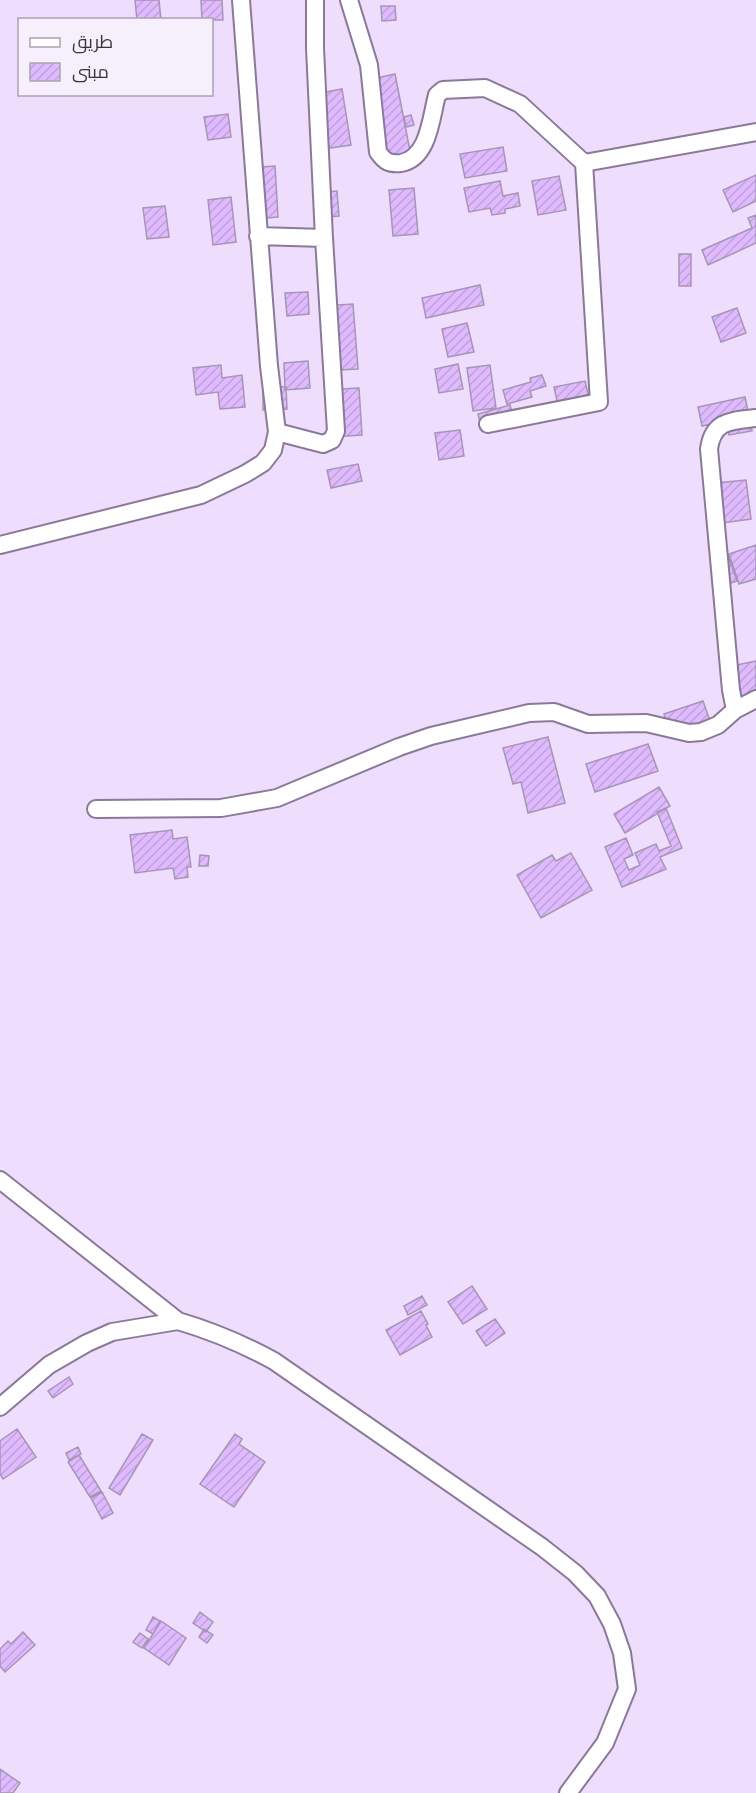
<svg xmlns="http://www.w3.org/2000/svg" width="756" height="1793" font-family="Jost,Cairo,sans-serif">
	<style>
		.building { fill: url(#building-hatch); stroke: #a695b4; stroke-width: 1.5 }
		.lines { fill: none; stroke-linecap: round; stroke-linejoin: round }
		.minor-casing { stroke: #8a7a97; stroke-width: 20 }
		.minor { stroke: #fff; stroke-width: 16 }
	</style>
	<defs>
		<pattern id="building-hatch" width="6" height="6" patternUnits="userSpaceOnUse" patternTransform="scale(1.5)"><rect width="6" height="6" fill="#e0bafe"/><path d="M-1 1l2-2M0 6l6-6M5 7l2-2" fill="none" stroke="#c1a0db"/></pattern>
	</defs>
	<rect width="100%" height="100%" fill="#efddfd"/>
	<path class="building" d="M135 0H159L161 20H137Z
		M201 0H222L223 20H202Z
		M381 6H395L396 20 382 21Z
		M395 74 412 161 380 167 371 123 372 79Z
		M342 89 351 145 316 150 310 95Z
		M228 114 231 137 208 140 204 117Z
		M411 115 414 125 406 127 404 117Z
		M503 147 507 171 465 178 460 154Z
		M275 166 278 217 253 219 249 168Z
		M756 175V201L733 212 723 190Z
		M559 176 566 210 538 215 532 181Z
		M500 181 503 196 518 193 520 206 505 209V213L492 215 490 208 469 212 464 188Z
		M414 188 418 234 393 236 389 190Z
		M337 191 339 216 319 218 317 193Z
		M231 197 236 242 213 245 208 200Z
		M165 206 169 237 147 239 143 208Z
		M756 215V243L708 265 702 250 752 228 748 218Z
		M679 254H691V286H679Z
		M480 285 484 305 426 318 422 298Z
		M308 292 309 314 287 316 285 293Z
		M353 304 358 369 339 370 340 389 359 388 362 435 332 437 323 306Z
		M737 308 746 333 721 342 712 317Z
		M467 323 474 352 448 357 442 329Z
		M308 361 310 388 285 390 284 363Z
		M458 364 463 389 439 393 435 369Z
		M221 365 222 378 242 375 245 407 220 409 218 392 196 395 193 368Z
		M490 365 496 408 473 411 467 368Z
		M542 375 546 386 530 391 532 397 507 404 503 390 531 382 530 378Z
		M585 381 591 407 560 414 554 387Z
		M263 387H286L287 409 263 410Z
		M745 397 752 431 729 435 726 421 702 426 698 407Z
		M510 405 515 424 482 431 478 414Z
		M460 430 464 456 439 460 435 433Z
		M358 464 362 481 331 488 327 470Z
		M746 480 751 519 722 523 716 483Z
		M756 545V579L739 584 729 554Z
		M728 556 737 581 728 584 719 559Z
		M756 661V695L729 700 722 668Z
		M703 701 710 721 679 731H669L664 714Z
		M548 737 565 803 528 813 521 782 513 784 503 748Z
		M648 744 658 771 595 792 586 764Z
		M659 787 670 806 625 833 614 814Z
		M666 808 682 848 660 857 666 869 622 887 605 847 626 838 633 855 624 859 629 870 640 865 635 853 656 844 659 851 671 846 657 812Z
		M172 830 173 839 187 837 191 867H187L188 877 175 879 173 868 135 873 130 835Z
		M571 853 592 890 541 918 517 875 552 855 556 861Z
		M200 855 209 856 208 866H199Z
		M472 1286 487 1309 463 1324 448 1302Z
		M422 1296 427 1305 408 1315 404 1306Z
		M421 1311 428 1324 426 1325 432 1337 400 1355 386 1330Z
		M495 1319 505 1333 486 1346 476 1331Z
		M69 1377 73 1384 53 1398 48 1391Z
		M17 1429 36 1457 3 1479 0 1474V1441Z
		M142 1434 153 1440 120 1495 109 1488Z
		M235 1434 242 1439 239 1444 265 1462 234 1507 200 1484Z
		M78 1447 81 1454 69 1460 66 1453Z
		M79 1455 101 1491 90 1497 68 1462Z
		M102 1492 113 1513 102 1519 91 1498Z
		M200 1612 213 1622 206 1632 193 1623Z
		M153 1617 160 1621 153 1634 146 1630Z
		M161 1621 186 1638 169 1665 144 1648Z
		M204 1629 213 1635 207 1643 199 1637Z
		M23 1632 35 1645 5 1672 0 1666V1649L8 1641 11 1644Z
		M140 1633 148 1639 142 1648 133 1642Z
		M0 1769 20 1783 13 1793H0Z"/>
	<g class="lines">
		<defs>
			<path id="minor" d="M349 0 369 65 378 152C385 162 389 164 401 163 429 158 431 117 437 95L443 90 485 88 520 104 584 163
				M258 236 324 238
				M488 424 599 402 584 163 756 132
				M277 432 323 444 332 440 336 431 324 238 315 48V0
				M0 545 201 495 245 474 263 463 273 450 277 432 269 366 241 0
				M735 710 756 699
				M96 809 221 808 277 798 399 747 431 736 529 713 554 712 588 724 646 723 689 733 701 732 718 725 735 710 731 690 709 449C713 420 731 421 756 418
				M0 1180 178 1321C212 1331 243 1344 274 1361L542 1547 575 1573 597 1596 612 1624 622 1653 627 1689 605 1743 568 1793
				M0 1407 49 1365 87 1343 112 1332 178 1321"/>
		</defs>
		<use href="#minor" class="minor-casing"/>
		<use href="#minor" class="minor"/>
	</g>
	<rect x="18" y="18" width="195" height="78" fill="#f6effc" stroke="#aaa3b0" stroke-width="1.5"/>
	<rect x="30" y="38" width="30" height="9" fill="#ffffff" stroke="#aaa3b0" stroke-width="1.5"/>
	<text x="72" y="48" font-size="18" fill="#39323f">طريق</text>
	<rect x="30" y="63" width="30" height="18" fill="url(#building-hatch)" stroke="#aaa3b0" stroke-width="1.5"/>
	<text x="72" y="78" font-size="18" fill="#39323f">مبنى</text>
</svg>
